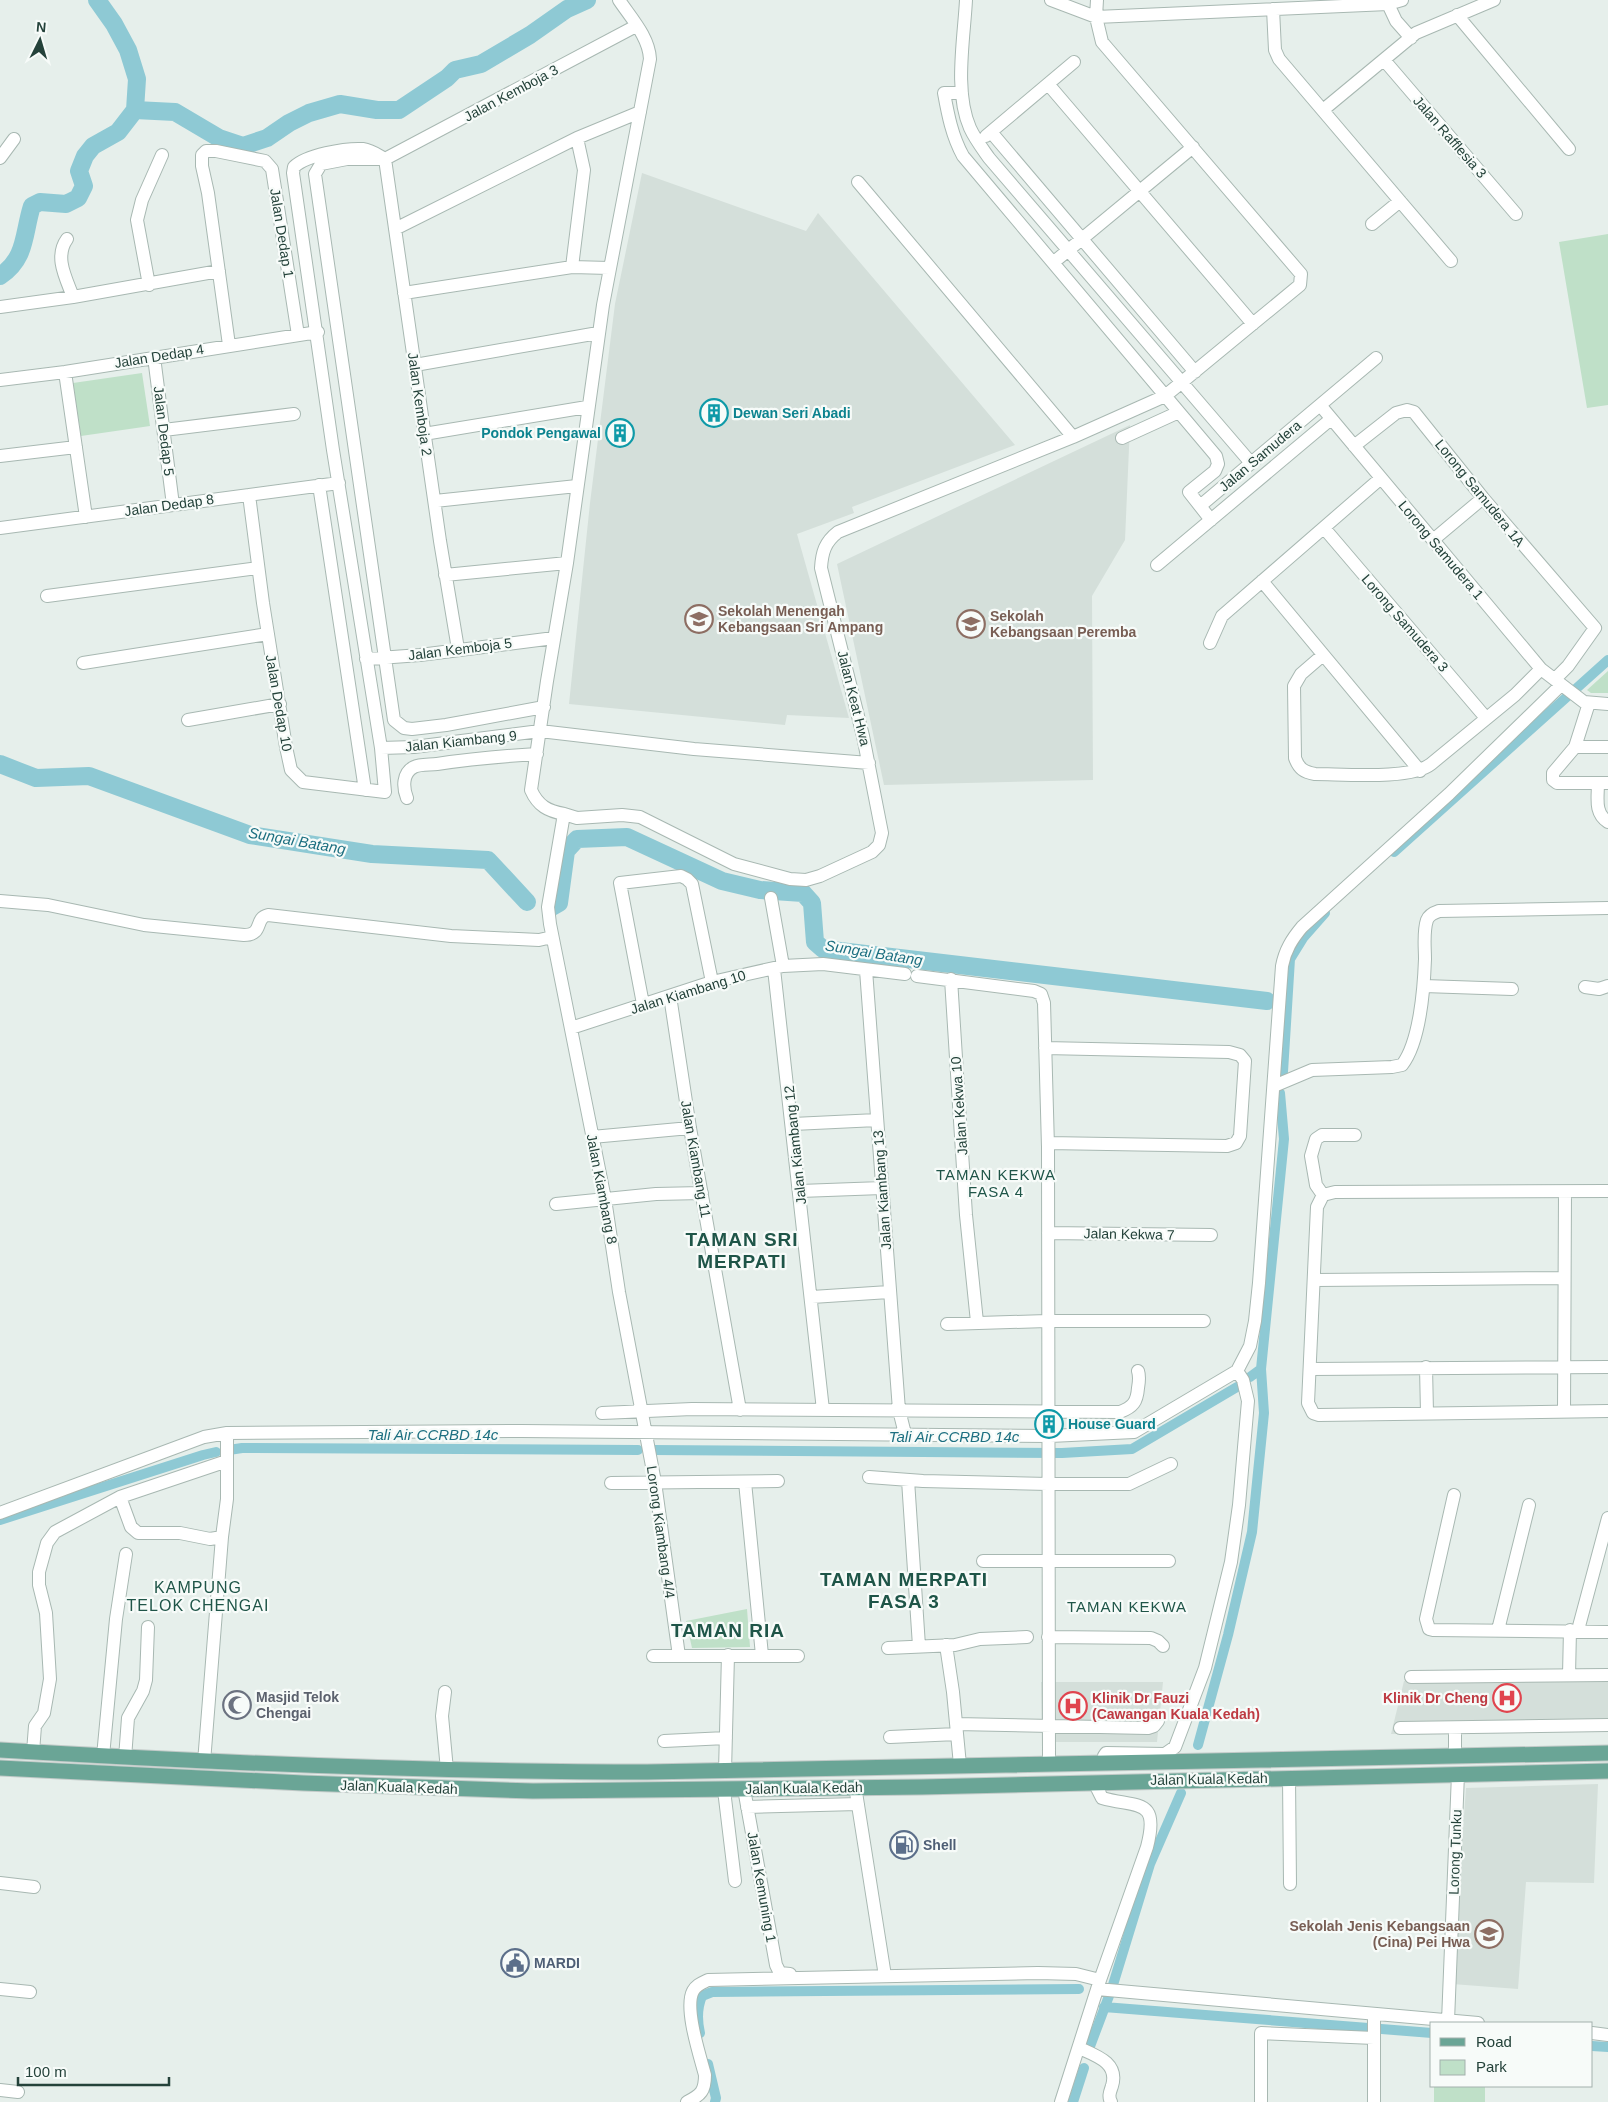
<svg xmlns="http://www.w3.org/2000/svg" width="1608" height="2102" font-family="Helvetica,sans-serif">
	<style>
		.built { fill: #d4dfda }
		.green { fill: #bfe0c8 }
		.lines { fill: none; stroke-linecap: round; stroke-linejoin: round }
		.canal { stroke: #8ec9d4; stroke-width: 10 }
		.river { stroke: #8ec9d4; stroke-width: 18 }
		.minor-casing { stroke: #a8b8b2; stroke-width: 14 }
		.major-casing { stroke: #c2cac8; stroke-width: 17 }
		.minor { stroke: #fff; stroke-width: 12 }
		.major { stroke: #6aa596; stroke-width: 15 }
		.labels { text-anchor: middle; stroke-width: 4.5; stroke-linejoin: round; paint-order: stroke }
		.street-label { font-size: 14px; fill: #24423a; stroke: #f7fbf9 }
		.culture-label { font-size: 14px; font-weight: bold; fill: #0d838f; stroke: #f7fbf9; text-anchor: start }
		.education-label { font-size: 14px; font-weight: bold; fill: #785e54; stroke: #f7fbf9; text-anchor: start }
		.worship-label { font-size: 14px; font-weight: bold; fill: #5b616d; stroke: #f7fbf9; text-anchor: start }
		.health-label { font-size: 14px; font-weight: bold; fill: #be3a42; stroke: #f7fbf9; text-anchor: start }
		.service-label { font-size: 14px; font-weight: bold; fill: #4e5e75; stroke: #f7fbf9; text-anchor: start }
		.water-label { font-size: 15px; font-style: italic; fill: #1c6f80; stroke: #f7fbf9 }
		.neighbourhood-label { font-size: 15px; letter-spacing: 1px; fill: #1f5548; stroke: #f7fbf9 }
		.quarter-label { font-size: 16px; letter-spacing: 1px; fill: #1f5548; stroke: #f7fbf9 }
		.district-label { font-size: 19px; font-weight: bold; letter-spacing: 1px; fill: #1f5548; stroke: #f7fbf9 }
	</style>
	<rect width="100%" height="100%" fill="#e6efeb"/>
	<path class="built" d="M642 173 806 231 818 213 1015 445 852 507 854 513 797 534 849 718 787 715 785 725 569 704 590 503 615 304Z
		M1130 425 1125 540 1092 596 1093 780 884 785 837 564Z
		M1608 1678V1731L1391 1734 1404 1681Z
		M1041 1682H1163L1157 1742H1042Z
		M1598 1784 1594 1883 1526 1882 1518 1989 1452 1984 1466 1788Z"/>
	<path class="green" d="M1608 234V405L1587 408 1559 242Z
		M142 373 150 426 81 436 73 383Z
		M1608 671V693H1591L1587 690Z
		M747 1609 750 1647 692 1648 686 1621Z
		M1434 2086H1485V2102H1434Z"/>
	<g class="lines">
		<path class="canal" d="M1394 852 1608 660
			M1283 1072 1290 959 1303 938 1325 913
			M1250 1377 1261 1369
			M229 1450 242 1448 638 1450
			M653 1450 1062 1453 1132 1449 1237 1387
			M0 1520 203 1455 216 1452
			M1198 1745 1228 1635 1252 1532 1264 1413 1261 1369 1284 1139 1280 1093
			M1104 2007 1432 2033
			M700 2033C697 2020 697 2008 702 1996L712 1992 1079 1989
			M1592 2046 1608 2047
			M1089 2049 1112 1988 1150 1864 1181 1793
			M708 2064 716 2098 715 2102
			M1073 2102 1084 2068"/>
		<path class="river" d="M135 110 175 112 219 138 243 146 267 138 289 123 309 113 340 104 377 110H399L447 78 455 70 481 64 530 35 567 9 587 0
			M0 276C27 258 23 234 32 206L40 202 66 204 78 198 84 186 79 171 85 156 93 146 118 132 135 110 137 79 128 50 114 24 97 0
			M0 764 36 778 89 776 250 835 372 854 488 860 527 902
			M552 907 559 903 566 851 577 839 627 837 722 881 760 890 803 893 812 903 815 942 823 949 1267 1001"/>
		<defs>
			<path id="minor" d="M966 0C964 39 954 92 970 128 975 139 982 148 989 158L1251 463
				M1051 0 1096 17 1388 4 1402 0
				M1388 4 1396 21 1411 38
				M1273 9 1275 50 1279 59 1451 261
				M1457 15 1569 149
				M1384 60 1516 214
				M1048 84 1253 324
				M962 93H944C948 115 952 136 963 156L1216 456 1218 464 1215 471 1189 492 1211 520
				M1323 110 1416 33 1494 0
				M991 132 1195 372
				M986 136 1074 62
				M0 158 14 139
				M385 159 440 541 458 649
				M858 182 1073 437
				M1372 224 1400 201
				M395 229 577 138 640 112
				M67 239C54 257 66 278 73 297
				M1054 262 1193 147
				M572 267 584 170 577 138
				M149 285 137 220 142 200 162 155
				M404 293 572 267 609 268
				M0 307 73 297 219 271
				M229 345 208 193 202 166V155L206 151H216L265 161 272 169 298 335
				M154 357 173 505
				M415 365 598 333
				M65 372 86 517
				M0 380 65 372 318 332
				M1320 405 1541 669 1584 702 1608 704
				M164 430 294 414
				M424 434 587 407
				M1122 438 1179 412
				M1354 446 1396 413 1407 410 1414 412 1483 498 1595 628 1568 666 1555 679
				M0 456 76 447
				M319 485 365 790
				M249 495 263 603 286 747 291 770 303 782 385 792 381 748 333 450 293 173 294 167C306 155 345 148 363 149 371 150 378 155 385 159
				M435 501 577 486
				M1200 506 1376 358
				M0 528 339 483
				M1324 528 1486 718
				M1433 540 1483 498
				M1157 565 1331 419
				M445 575 567 563
				M1262 581 1420 771
				M47 596 258 568
				M1210 643 1222 616 1381 478
				M1323 655 1301 674 1294 686 1295 758C1299 769 1304 772 1315 774 1343 774 1411 780 1431 764L1515 695 1541 669
				M366 659 420 655 554 638
				M83 663 268 634
				M1589 703 1575 747 1553 773V780L1557 783H1608
				M544 707 446 725 412 729 404 728 394 720 315 174 321 164 347 159H385L636 26
				M188 720 280 704
				M1575 747H1608
				M381 748 414 747 540 731 694 749 869 763
				M1598 783C1598 798 1594 813 1608 822
				M407 798C403 788 402 773 414 767 420 764 430 765 437 764 470 759 504 756 537 754
				M564 814C548 811 538 806 531 790L547 681 567 563 603 305 650 59C649 37 631 18 619 0
				M771 898 783 966
				M0 901 48 905 144 925 244 935C264 935 254 918 268 915L451 936 539 940 552 937
				M774 969 823 1410
				M866 970 899 1410 905 1434
				M917 976 1034 991 1041 994 1044 1003 1048 1147 1049 1764
				M951 979 966 1215 977 1322
				M1424 986 1512 989
				M1585 987 1599 989 1608 986
				M670 996 690 1128 740 1410
				M643 1004 620 883 681 876 687 879 692 884 712 982
				M571 1028 712 982 783 966 823 964 905 974
				M1045 1048 1229 1052 1240 1055 1245 1061 1240 1136 1236 1143 1227 1146 1048 1143
				M1274 1086 1312 1070 1392 1067 1402 1065C1420 1042 1424 987 1425 959 1425 947 1423 932 1427 920 1429 915 1433 913 1439 911L1608 908
				M793 1124 877 1120
				M592 1137 690 1128
				M800 1191 882 1188
				M1608 1191 1335 1192 1323 1195 1317 1207 1308 1403 1313 1413 1319 1415 1608 1411
				M1323 1195 1316 1185 1311 1156 1316 1139 1322 1135H1355
				M556 1204 656 1194 702 1193
				M1048 1233 1211 1235
				M1315 1280 1564 1278
				M812 1297 889 1292
				M947 1324 1047 1321H1204
				M1426 1367 1427 1413
				M1311 1369 1608 1367
				M1564 1412 1565 1192
				M602 1413 692 1409 1120 1412C1133 1407 1137 1402 1138 1388 1139 1382 1140 1377 1138 1371
				M869 1477 923 1481 1048 1484H1129L1171 1464
				M908 1480 919 1646
				M745 1482 762 1655
				M611 1483 778 1481
				M1454 1495 1426 1619 1429 1629 1433 1630 1608 1632
				M120 1497 131 1527 138 1533H180L210 1539 222 1537
				M0 1513 204 1437 227 1433 522 1431 1050 1436 1134 1432 1237 1371 1250 1346 1255 1321 1259 1283 1282 966C1285 950 1292 939 1302 927L1449 794 1561 685
				M983 1561H1169
				M1498 1630 1529 1505
				M1578 1630 1608 1518
				M1048 1637 1151 1638 1158 1641 1163 1646
				M946 1645 953 1692 960 1765
				M888 1648 955 1645 980 1639 1027 1637
				M653 1656H679
				M798 1656H679L655 1482 619 1292 605 1199 550 924 548 907 564 814 577 818 622 815 640 817 734 864 790 879 806 880 820 876 872 852 879 845 882 833 863 736 821 568C822 552 825 542 838 532L1073 437 1165 396 1300 285 1301 274 1102 42 1096 17 1097 0
				M1569 1675 1570 1630
				M1411 1677 1608 1675
				M445 1692 442 1716 447 1770
				M956 1724 1148 1728 1154 1726 1158 1721
				M1400 1728 1608 1725
				M1455 1728V1756
				M890 1737 957 1734
				M664 1741 726 1738
				M33 1752 35 1726 44 1713 50 1679 46 1613 39 1585V1572L47 1543 55 1532 120 1497 227 1461
				M103 1756 116 1619 126 1554
				M125 1758 128 1718 143 1691 146 1680 148 1627
				M204 1762 222 1537 227 1499V1433
				M1104 1762V1756L1106 1753 1165 1754 1175 1747 1205 1668 1231 1562 1239 1505 1248 1401 1243 1380 1237 1371
				M725 1771 728 1655
				M1289 1778 1290 1884
				M855 1786 885 1976
				M744 1789 776 1965 780 1973 790 1974
				M724 1790 735 1881
				M747 1807 858 1804
				M0 1883 34 1887
				M0 1989 30 1992
				M1097 1989 1478 2023
				M1374 2014V2102
				M1448 2021 1458 1774
				M1592 2033 1608 2035
				M1079 2048C1097 2056 1119 2063 1112 2086 1110 2092 1108 2096 1111 2102
				M0 2090 18 2092
				M687 2102C701 2095 705 2091 705 2075 700 2056 684 2008 693 1991 696 1985 702 1983 708 1980L1038 1973 1076 1974 1100 1980
				M1061 2102 1100 1980 1147 1847C1160 1797 1137 1808 1102 1798L1094 1782
				M1261 2102V2033L1374 2038"/>
			<path id="major" d="M0 1750C216 1763 430 1772 647 1772L1608 1753
				M0 1768 303 1783 533 1791 922 1787 1608 1771"/>
		</defs>
		<use href="#minor" class="minor-casing"/>
		<use href="#major" class="major-casing"/>
		<use href="#minor" class="minor"/>
		<use href="#major" class="major"/>
	</g>
	<defs>
		<symbol id="building-ring" viewBox="-11 -11 22 22"><circle r="9.5" fill="#f7fbf9" stroke="#0f9aa8" stroke-width="1.5"/><path d="M-4-6H4V6H1V3H-1V6H-4ZM-2.5-4.3h1.7v1.8h-1.7ZM.8-4.3h1.7v1.8H.8ZM-2.5-1h1.7V.8h-1.7ZM.8-1h1.7V.8H.8Z" fill="#0f9aa8"/></symbol>
		<symbol id="school-ring" viewBox="-11 -11 22 22"><circle r="9.5" fill="#f7fbf9" stroke="#8d6e63" stroke-width="1.5"/><path d="M0-5L7-2L0 1L-7-2ZM-4 1L0 2.5L4 1V4Q0 6-4 4Z" fill="#8d6e63"/></symbol>
		<symbol id="hospital-ring" viewBox="-11 -11 22 22"><circle r="9.5" fill="#f7fbf9" stroke="#e0444e" stroke-width="1.5"/><path d="M-5-5h3v3.5h4V-5h3V5h-3V1.5h-4V5h-3Z" fill="#e0444e"/></symbol>
		<symbol id="mosque-ring" viewBox="-11 -11 22 22"><circle r="9.5" fill="#f7fbf9" stroke="#6b7280" stroke-width="1.5"/><path d="M3.5-4.9A6 6 0 1 0 3.5 4.9A5 5 0 1 1 3.5-4.9Z" fill="#6b7280"/></symbol>
		<symbol id="fuel-ring" viewBox="-11 -11 22 22"><circle r="9.5" fill="#f7fbf9" stroke="#5c6f8a" stroke-width="1.5"/><path d="M-5.5-6h7V0h2V4h1.3V-2.5L3-4.5l.8-.8L6-3V5H2.5V1h-1V6h-7ZM-4.2-4.7v3.2H.2V-4.7Z" fill="#5c6f8a"/></symbol>
		<symbol id="civic-ring" viewBox="-11 -11 22 22"><circle r="9.5" fill="#f7fbf9" stroke="#5c6f8a" stroke-width="1.5"/><path d="M-.6-6.5H3V-4.5H.6V-3L4-1V1h2V6H-6V1h2V-1L-.6-3ZM-1.2 2.5V6h2.4V2.5Z" fill="#5c6f8a"/></symbol>
	</defs>
	<g fill-rule="evenodd">
		<use href="#building-ring" x="698" y="397" width="32" height="32"/>
		<use href="#building-ring" x="604" y="417" width="32" height="32"/>
		<use href="#school-ring" x="683" y="603" width="32" height="32"/>
		<use href="#school-ring" x="955" y="608" width="32" height="32"/>
		<use href="#building-ring" x="1033" y="1408" width="32" height="32"/>
		<use href="#hospital-ring" x="1491" y="1682" width="32" height="32"/>
		<use href="#mosque-ring" x="221" y="1689" width="32" height="32"/>
		<use href="#hospital-ring" x="1057" y="1690" width="32" height="32"/>
		<use href="#fuel-ring" x="888" y="1829" width="32" height="32"/>
		<use href="#school-ring" x="1473" y="1918" width="32" height="32"/>
		<use href="#civic-ring" x="499" y="1947" width="32" height="32"/>
	</g>
	<g class="labels">
		<g class="street-label">
			<text transform="translate(511 93) rotate(-28)" y="5">Jalan Kemboja 3</text>
			<text transform="translate(1450 137) rotate(49)" y="5">Jalan Rafflesia 3</text>
			<text transform="translate(282 233) rotate(81)" y="5">Jalan Dedap 1</text>
			<text transform="translate(159 356) rotate(-9)" y="5">Jalan Dedap 4</text>
			<text transform="translate(420 404) rotate(82)" y="5">Jalan Kemboja 2</text>
			<text transform="translate(164 431) rotate(83)" y="5">Jalan Dedap 5</text>
			<text transform="translate(1260 456) rotate(-40)" y="5">Jalan Samudera</text>
			<text transform="translate(1480 493) rotate(51)" y="5">Lorong Samudera 1A</text>
			<text transform="translate(169 505) rotate(-8)" y="5">Jalan Dedap 8</text>
			<text transform="translate(1441 550) rotate(50)" y="5">Lorong Samudera 1</text>
			<text transform="translate(1405 623) rotate(49)" y="5">Lorong Samudera 3</text>
			<text transform="translate(460 649) rotate(-7)" y="5">Jalan Kemboja 5</text>
			<text transform="translate(854 698) rotate(76)" y="5">Jalan Keat Hwa</text>
			<text transform="translate(279 703) rotate(80)" y="5">Jalan Dedap 10</text>
			<text transform="translate(461 741) rotate(-6)" y="5">Jalan Kiambang 9</text>
			<text transform="translate(688 992) rotate(-17)" y="5">Jalan Kiambang 10</text>
			<text transform="translate(959 1106) rotate(-94)" y="5">Jalan Kekwa 10</text>
			<text transform="translate(795 1145) rotate(-96)" y="5">Jalan Kiambang 12</text>
			<text transform="translate(696 1159) rotate(80)" y="5">Jalan Kiambang 11</text>
			<text transform="translate(602 1189) rotate(79)" y="5">Jalan Kiambang 8</text>
			<text transform="translate(882 1190) rotate(-94)" y="5">Jalan Kiambang 13</text>
			<text transform="translate(1129 1234) rotate(1)" y="5">Jalan Kekwa 7</text>
			<text transform="translate(661 1532) rotate(82)" y="5">Lorong Kiambang 4/4</text>
			<text transform="translate(1209 1779) rotate(-1)" y="5">Jalan Kuala Kedah</text>
			<text transform="translate(399 1787) rotate(2)" y="5">Jalan Kuala Kedah</text>
			<text transform="translate(804 1788) rotate(-1)" y="5">Jalan Kuala Kedah</text>
			<text transform="translate(1455 1852) rotate(-88)" y="5">Lorong Tunku</text>
			<text transform="translate(762 1887) rotate(80)" y="5">Jalan Kemuning 1</text>
		</g>
		<g class="culture-label">
			<text x="733" y="418">Dewan Seri Abadi</text>
			<text x="601" y="438" text-anchor="end">Pondok Pengawal</text>
			<text x="1068" y="1429">House Guard</text>
		</g>
		<g class="education-label">
			<text x="718" y="616">Sekolah Menengah<tspan x="718" dy="16">Kebangsaan Sri Ampang</tspan></text>
			<text x="990" y="621">Sekolah<tspan x="990" dy="16">Kebangsaan Peremba</tspan></text>
			<text x="1470" y="1931" text-anchor="end">Sekolah Jenis Kebangsaan<tspan x="1470" dy="16">(Cina) Pei Hwa</tspan></text>
		</g>
		<g class="worship-label">
			<text x="256" y="1702">Masjid Telok<tspan x="256" dy="16">Chengai</tspan></text>
		</g>
		<g class="health-label">
			<text x="1092" y="1703">Klinik Dr Fauzi<tspan x="1092" dy="16">(Cawangan Kuala Kedah)</tspan></text>
			<text x="1488" y="1703" text-anchor="end">Klinik Dr Cheng</text>
		</g>
		<g class="service-label">
			<text x="923" y="1850">Shell</text>
			<text x="534" y="1968">MARDI</text>
		</g>
		<g class="water-label">
			<text transform="translate(297 841) rotate(10)" y="5">Sungai Batang</text>
			<text transform="translate(874 953) rotate(9)" y="5">Sungai Batang</text>
			<text x="433" y="1440">Tali Air CCRBD 14c</text>
			<text x="954" y="1442">Tali Air CCRBD 14c</text>
		</g>
		<g class="neighbourhood-label">
			<text x="996" y="1180">TAMAN KEKWA<tspan x="996" dy="17">FASA 4</tspan></text>
			<text x="1127" y="1612">TAMAN KEKWA</text>
		</g>
		<g class="quarter-label">
			<text x="198" y="1593">KAMPUNG<tspan x="198" dy="18">TELOK CHENGAI</tspan></text>
		</g>
		<g class="district-label">
			<text x="742" y="1246">TAMAN SRI<tspan x="742" dy="22">MERPATI</tspan></text>
			<text x="904" y="1586">TAMAN MERPATI<tspan x="904" dy="22">FASA 3</tspan></text>
			<text x="728" y="1637">TAMAN RIA</text>
		</g>
	</g>
	<rect x="1430" y="2022" width="162" height="65" fill="#f7fbf9" stroke="#a3b1ad"/>
	<rect x="1440" y="2038" width="25" height="8" fill="#6aa596" stroke="#a3b1ad"/>
	<text x="1476" y="2047" font-size="15" fill="#24423a">Road</text>
	<rect x="1440" y="2060" width="25" height="15" fill="#bfe0c8" stroke="#a3b1ad"/>
	<text x="1476" y="2072" font-size="15" fill="#24423a">Park</text>
	<g transform="translate(40 40) rotate(5)" stroke="#f7fbf9" stroke-width="4" paint-order="stroke">
	<path d="M0-4L9 19L0 12L-9 19Z" fill="#24423a"/>
	<text y="-8" font-size="14" font-weight="bold" text-anchor="middle" fill="#24423a">N</text>
	</g>
	<path d="M18 2077v8h151v-8" fill="none" stroke="#24423a" stroke-width="2.5"/>
	<text x="25" y="2077" font-size="15" fill="#24423a" stroke="#f7fbf9" stroke-width="4" paint-order="stroke">100 m</text>
</svg>
